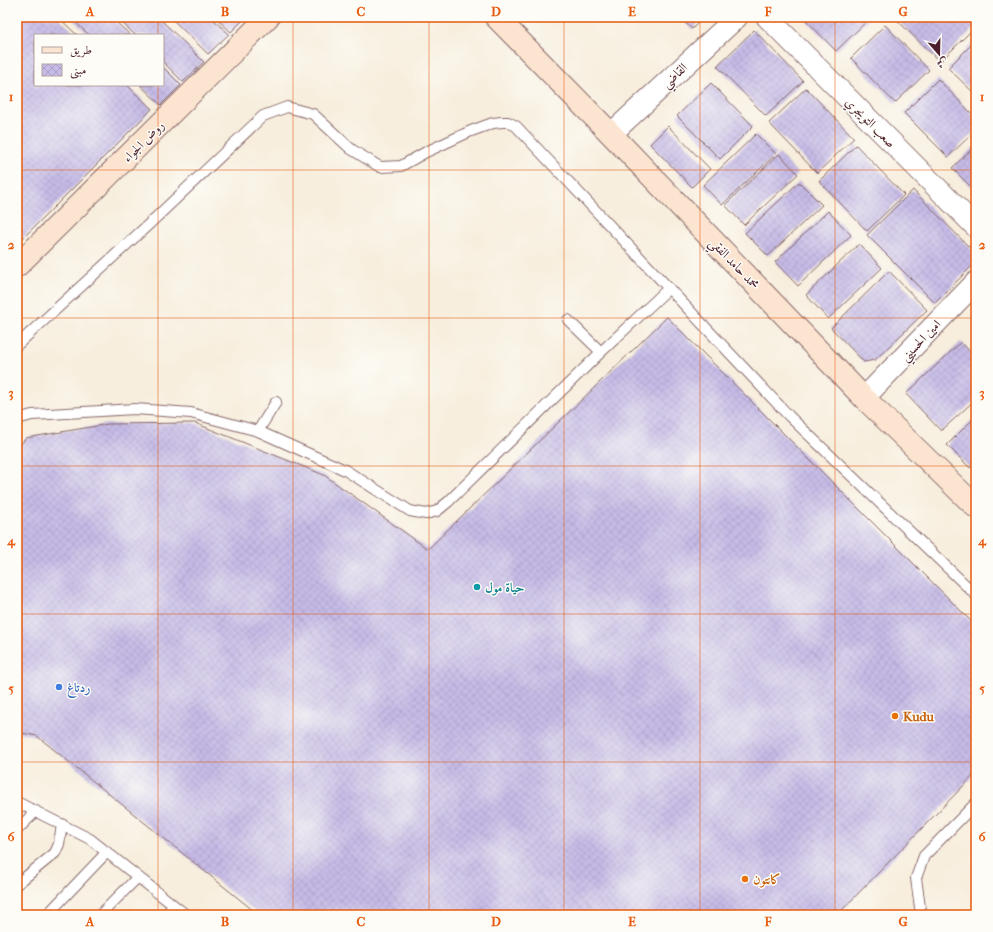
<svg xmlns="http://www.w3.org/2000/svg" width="993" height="932" font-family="'IM FELL French Canon',Amiri,serif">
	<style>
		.building { fill: url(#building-cross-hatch) }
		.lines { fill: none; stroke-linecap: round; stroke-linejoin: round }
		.lane-casing { stroke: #876769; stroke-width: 12 }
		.street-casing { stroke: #876769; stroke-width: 23 }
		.secondary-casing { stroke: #876769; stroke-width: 24 }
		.lane { stroke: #fff; stroke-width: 10 }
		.street { stroke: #fff; stroke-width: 21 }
		.secondary { stroke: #fce5d0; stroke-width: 22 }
		.grid { fill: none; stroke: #e8590c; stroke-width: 1; stroke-opacity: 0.55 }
		.culture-dot { fill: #0f9aa8; stroke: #fdfcf7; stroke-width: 1.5 }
		.shop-dot { fill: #3f7fe0; stroke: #fdfcf7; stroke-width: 1.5 }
		.food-dot { fill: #e8710a; stroke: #fdfcf7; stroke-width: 1.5 }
		.labels { text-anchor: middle; stroke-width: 3; stroke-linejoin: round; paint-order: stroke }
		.street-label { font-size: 13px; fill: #4a1f2b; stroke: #fdfcf7 }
		.culture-label { font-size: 13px; font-weight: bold; fill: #0d838f; stroke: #fdfcf7; text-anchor: start }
		.shop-label { font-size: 13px; font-weight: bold; fill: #366cbe; stroke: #fdfcf7; text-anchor: start }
		.food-label { font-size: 13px; font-weight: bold; fill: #c56008; stroke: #fdfcf7; text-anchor: start }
		.neatline { fill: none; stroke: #e8590c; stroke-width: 1.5 }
		.grid-label { font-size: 13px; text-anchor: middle; font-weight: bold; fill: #e8590c }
	</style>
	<defs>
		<pattern id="building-cross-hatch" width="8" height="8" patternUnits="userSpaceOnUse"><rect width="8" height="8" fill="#c6bbe7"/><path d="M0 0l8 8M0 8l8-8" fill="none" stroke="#aca0c6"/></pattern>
	</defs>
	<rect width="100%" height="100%" fill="#fdfcf7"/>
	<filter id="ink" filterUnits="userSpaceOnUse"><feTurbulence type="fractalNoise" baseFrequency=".025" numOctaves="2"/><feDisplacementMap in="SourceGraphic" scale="8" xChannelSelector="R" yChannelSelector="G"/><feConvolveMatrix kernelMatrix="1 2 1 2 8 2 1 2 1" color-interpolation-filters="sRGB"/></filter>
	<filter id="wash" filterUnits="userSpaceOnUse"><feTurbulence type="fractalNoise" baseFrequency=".012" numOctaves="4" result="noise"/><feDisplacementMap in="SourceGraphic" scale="16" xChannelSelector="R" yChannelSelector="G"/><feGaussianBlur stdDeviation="0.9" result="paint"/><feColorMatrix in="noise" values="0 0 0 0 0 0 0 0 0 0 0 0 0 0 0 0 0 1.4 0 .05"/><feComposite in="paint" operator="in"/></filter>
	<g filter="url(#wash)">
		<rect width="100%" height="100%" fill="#f7eedd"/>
		<g id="blocks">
			<path class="building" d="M17 17H58L77 35H35V85H127L152 109 17 244Z
				M70 17H111L130 35H89Z
				M116 17H158L204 62 183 82 163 62V35H135Z
				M170 17H211L229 34 208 54Z
				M215 17H246L231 32Z
				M679 17H704L692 29Z
				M803 17H871L836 51Z
				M894 17H976V26L940 62Z
				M885 25 929 70 895 103 851 58Z
				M754 30 803 81 766 116 717 66Z
				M976 40V95L948 68Z
				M163 67 181 85 161 105 140 85H163Z
				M938 79 976 118V130L948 157 904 113Z
				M711 83 753 126 720 159 677 116Z
				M806 88 854 138 817 173 769 123Z
				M668 126 710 169 692 187 650 144Z
				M756 134 776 154 722 205 703 185Z
				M856 145 904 195 867 231 819 181Z
				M976 145V192L952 168Z
				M779 154 798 174 744 225 725 205Z
				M799 182 822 205 768 256 745 233Z
				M913 190 974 252 973 265 935 303 867 235Z
				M828 211 851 235 798 286 775 262Z
				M859 244 882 268 828 319 806 295Z
				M889 271 927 310 875 360 864 362 831 328Z
				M667 317 976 626V773L837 915H259L37 736 17 732V449L26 438 108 424 195 423 324 475 428 549Z
				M961 342 976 358V399L941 431 906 394Z
				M976 416V462L970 468 947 445Z"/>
		</g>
	</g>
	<g filter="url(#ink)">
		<use href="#blocks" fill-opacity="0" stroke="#876769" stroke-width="1"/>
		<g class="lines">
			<defs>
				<path id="lane" d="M568 320 601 352
					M17 345 148 225 263 116 287 107 313 114 351 149 380 167 401 166 426 152 471 131 493 123 502 122H508L516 126 789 416 976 595
					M17 419 32 415 135 409 191 413 258 431 345 470 410 511 426 514 437 511 448 502 601 352 669 288
					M258 431 276 402
					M17 802 90 839 186 915
					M17 830 36 811
					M17 884 55 853 59 844 62 824
					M47 915 107 852
					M100 915 138 877
					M165 915 174 906
					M921 915 916 878 924 856 976 803"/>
				<path id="street" d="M767 17 976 227
					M611 134 737 17
					M864 398 976 282"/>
				<path id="secondary" d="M496 17 611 134 864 398 976 507
					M17 266 268 17"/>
			</defs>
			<use href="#lane" class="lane-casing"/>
			<use href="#street" class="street-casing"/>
			<use href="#secondary" class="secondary-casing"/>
			<use href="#lane" class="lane"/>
			<use href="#street" class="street"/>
			<use href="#secondary" class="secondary"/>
		</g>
	</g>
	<path class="grid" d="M158 17V35M293 17V915M429 17V915M564 17V915M700 17V915M835 17V915M158 85V915M17 170H976M17 318H976M17 466H976M17 614H976M17 762H976"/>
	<circle class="culture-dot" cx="477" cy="587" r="4"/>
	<circle class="shop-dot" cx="59" cy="687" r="4"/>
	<g class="food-dot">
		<circle cx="895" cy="716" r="4"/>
		<circle cx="745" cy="879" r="4"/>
	</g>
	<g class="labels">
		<g class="street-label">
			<text transform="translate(674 75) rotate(-43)" y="5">القاضي</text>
			<text transform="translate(871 122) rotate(45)" y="5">صعب التويجري</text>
			<text transform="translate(143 141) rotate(-45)" y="5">روض الجواء</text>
			<text transform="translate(735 263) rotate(46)" y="5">محمد حامد الفقي</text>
			<text transform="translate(920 340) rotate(-46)" y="5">امين الحسيني</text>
		</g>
		<g class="culture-label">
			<text x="485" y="592">حياة مول</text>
		</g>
		<g class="shop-label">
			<text x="67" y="692">ردتاغ</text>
		</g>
		<g class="food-label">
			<text x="903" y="721">Kudu</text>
			<text x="753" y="884">كانتون</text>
		</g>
	</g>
	<rect width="993" height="932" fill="none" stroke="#fdfcf7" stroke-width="44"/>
	<rect x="34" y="34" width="130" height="52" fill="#fdfcf7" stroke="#b5a4a5"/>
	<rect x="42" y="47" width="20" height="6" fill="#fce5d0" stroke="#b5a4a5"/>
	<text x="70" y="54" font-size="12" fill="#4a1f2b">طريق</text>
	<rect x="42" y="64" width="20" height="12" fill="url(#building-cross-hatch)" stroke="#b5a4a5"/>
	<text x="70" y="74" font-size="12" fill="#4a1f2b">مبنى</text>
	<g transform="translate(939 54) rotate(160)" stroke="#fdfcf7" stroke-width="3" paint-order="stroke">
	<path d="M0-3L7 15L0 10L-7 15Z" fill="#4a1f2b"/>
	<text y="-6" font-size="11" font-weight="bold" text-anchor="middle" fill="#4a1f2b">ش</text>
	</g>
	<rect x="22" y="22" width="949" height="888" class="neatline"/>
	<g class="grid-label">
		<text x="90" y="16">A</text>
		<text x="225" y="16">B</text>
		<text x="361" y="16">C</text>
		<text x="496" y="16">D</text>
		<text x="632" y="16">E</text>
		<text x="768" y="16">F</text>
		<text x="903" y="16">G</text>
		<text x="11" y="101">1</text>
		<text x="982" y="101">1</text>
		<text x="11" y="249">2</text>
		<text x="982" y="249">2</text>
		<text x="11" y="397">3</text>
		<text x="982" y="397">3</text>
		<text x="11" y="545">4</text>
		<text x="982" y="545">4</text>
		<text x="11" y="693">5</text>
		<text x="982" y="693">5</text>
		<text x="11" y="841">6</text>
		<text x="982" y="841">6</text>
		<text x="90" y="926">A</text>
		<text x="225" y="926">B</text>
		<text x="361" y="926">C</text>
		<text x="496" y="926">D</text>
		<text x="632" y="926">E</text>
		<text x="768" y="926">F</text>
		<text x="903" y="926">G</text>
	</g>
</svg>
